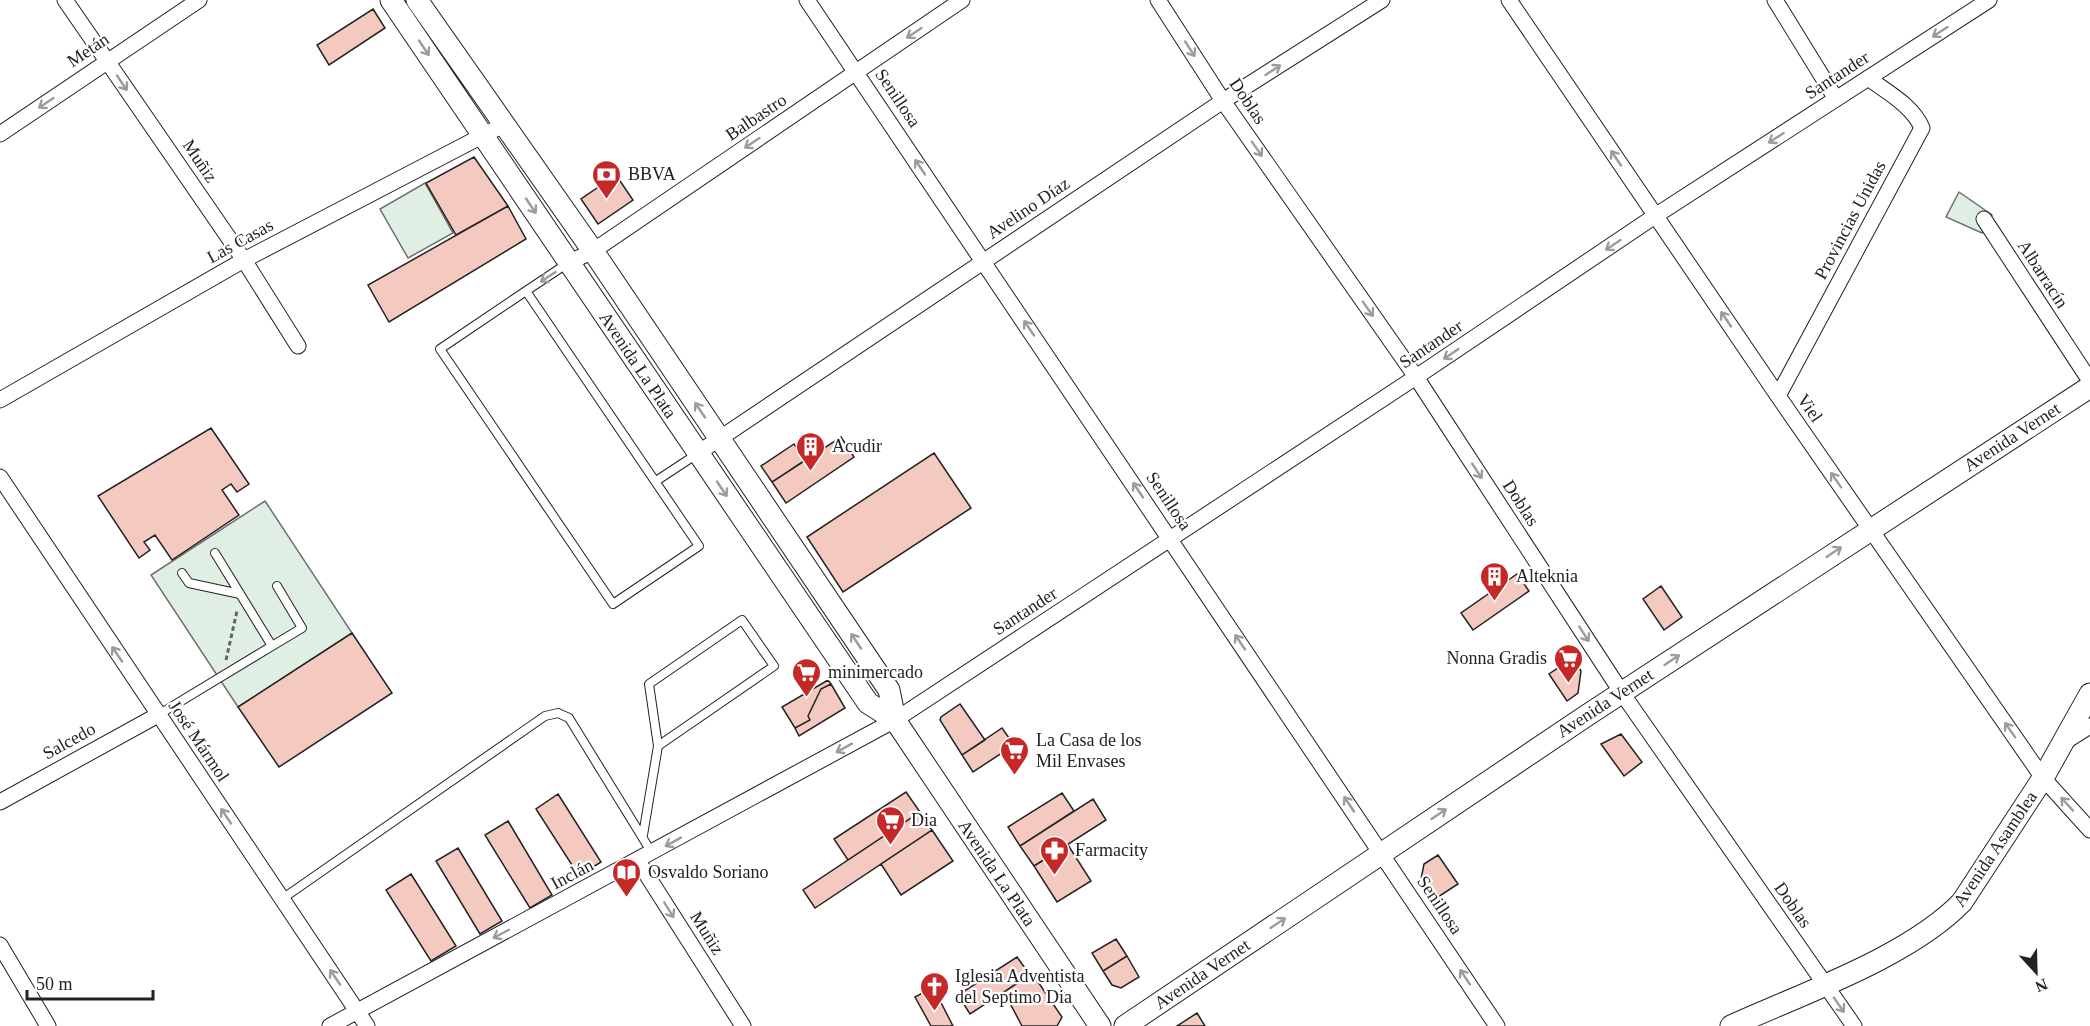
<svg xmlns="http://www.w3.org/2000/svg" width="2090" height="1026" font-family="Georgia,serif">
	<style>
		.green { fill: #e0efe3; stroke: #6f6f6f; stroke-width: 1.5 }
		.building { fill: #f3c9c0; stroke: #222; stroke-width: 1.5 }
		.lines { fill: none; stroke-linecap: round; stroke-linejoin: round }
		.service-casing { stroke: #222; stroke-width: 10 }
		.minor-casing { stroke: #222; stroke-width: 17 }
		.secondary-casing { stroke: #222; stroke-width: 23 }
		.path { stroke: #646464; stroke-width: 3; stroke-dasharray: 4.5 3; stroke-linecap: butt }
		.service { stroke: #fff; stroke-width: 8 }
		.minor { stroke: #fff; stroke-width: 15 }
		.secondary { stroke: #fff; stroke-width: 21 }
		.oneway { stroke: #9c9c9c }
		.labels { text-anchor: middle; stroke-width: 4.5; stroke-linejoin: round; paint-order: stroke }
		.street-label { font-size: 18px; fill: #222; stroke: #fff }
		.poi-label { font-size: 18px; fill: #222; stroke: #fff; text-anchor: start }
	</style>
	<rect width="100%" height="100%" fill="#fff"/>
	<path class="green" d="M425 183 453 233 408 258 380 209Z
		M1959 192 1992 215 1982 233 1946 217Z
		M265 501 352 633 238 707 151 575Z"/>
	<path class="building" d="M373 9 385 28 329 65 317 45Z
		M474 157 508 206 456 235 426 183Z
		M616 175 633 200 598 224 581 199Z
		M508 206 526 239 389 322 368 285Z
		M211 428 249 484 237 492 231 484 222 490 239 515 172 560 155 535 144 542 150 550 139 558 98 496Z
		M841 437 854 457 786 503 772 482Z
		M794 444 805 460 772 482 761 466Z
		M934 453 971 508 843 592 807 537Z
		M1517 574 1529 591 1473 630 1461 613Z
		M1661 586 1682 617 1664 630 1643 599Z
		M352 633 392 693 279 767 238 707Z
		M1573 658 1581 671 1578 693 1567 701 1549 674Z
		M828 680 831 684 821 689 808 716 810 720 795 728 782 707Z
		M831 684 845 708 799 736 795 728 810 720 808 716 821 689Z
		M960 704 985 740 962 755 940 720 941 717Z
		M1002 728 1014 745 973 772 962 755Z
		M1621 734 1642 762 1624 776 1601 744Z
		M906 792 920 812 848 860 834 839Z
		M1062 793 1074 811 1020 846 1008 827Z
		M558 794 601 862 579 876 536 809Z
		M1093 799 1106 820 1034 866 1020 846Z
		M920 812 932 830 815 908 803 890Z
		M508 821 552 895 530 908 485 835Z
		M932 830 953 861 901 895 881 864Z
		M1068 845 1091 881 1057 902 1034 866Z
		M458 848 502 921 480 934 436 861Z
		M1438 855 1458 884 1435 899 1421 879 1424 864Z
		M411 874 456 946 431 961 386 890Z
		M1116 939 1127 956 1103 971 1092 953Z
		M1127 956 1139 977 1121 988 1112 985 1103 971Z
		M1017 957 1030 975 970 1014 958 995Z
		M1032 973 1062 1017 1057 1026H1022L1004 992Z
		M933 987 953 1026H931L915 997Z
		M1197 1013 1205 1026H1177Z"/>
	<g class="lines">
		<defs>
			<path id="service" d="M526 291 699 546 613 604 440 349Z
				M526 291 568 263
				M656 481 697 454
				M182 573 189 583 240 594
				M272 646 302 628 277 586
				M158 715 272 646 215 553
				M643 835 658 746 649 684 742 620 774 666 658 746
				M282 899 545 716 558 713 569 718 652 853"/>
			<path id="minor" d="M65 0 244 260 298 346
				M807 0 1497 1026
				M1158 0 1223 101 1416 377 1622 693 1854 1026
				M1509 0 1778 396 2043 778 2090 830
				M1775 0 1836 99
				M0 134 199 0
				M1984 219 2090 381
				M570 262 593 251 962 0
				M1778 396 1922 128C1913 106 1887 92 1868 78
				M0 400 244 260 503 125
				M698 453 1223 101 1382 0
				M0 477 367 1026
				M2063 743 2090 726
				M0 802 158 715
				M638 861 743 1026
				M0 945 48 1026
				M330 1026 895 720 1416 377 1655 216 1989 0"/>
			<path id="secondary" d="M391 0 868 703 895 720
				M417 0 593 251 889 690 895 720 1100 1026
				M1125 1026 1589 714 2090 387
				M1731 1026C1801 994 1909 957 1962 902L2043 778 2090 694"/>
		</defs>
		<use href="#service" class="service-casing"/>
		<use href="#minor" class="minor-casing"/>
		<use href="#secondary" class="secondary-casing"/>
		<path class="path" d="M226 660 237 611"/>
		<use href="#service" class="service"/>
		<use href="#minor" class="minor"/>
		<use href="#secondary" class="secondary"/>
	</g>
	<defs><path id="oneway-shaft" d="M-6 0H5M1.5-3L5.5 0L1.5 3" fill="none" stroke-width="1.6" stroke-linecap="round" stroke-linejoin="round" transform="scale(1.5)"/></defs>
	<g class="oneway">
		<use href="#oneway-shaft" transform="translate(1940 32) rotate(147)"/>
		<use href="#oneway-shaft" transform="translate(914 33) rotate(146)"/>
		<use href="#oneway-shaft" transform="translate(424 48) rotate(56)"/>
		<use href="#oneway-shaft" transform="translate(1190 49) rotate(57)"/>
		<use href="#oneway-shaft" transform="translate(1273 70) rotate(-33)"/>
		<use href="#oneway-shaft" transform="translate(122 83) rotate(56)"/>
		<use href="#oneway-shaft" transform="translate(46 103) rotate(146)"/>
		<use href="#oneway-shaft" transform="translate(1776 138) rotate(147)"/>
		<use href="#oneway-shaft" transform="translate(752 143) rotate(146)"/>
		<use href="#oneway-shaft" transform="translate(1257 149) rotate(55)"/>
		<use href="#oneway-shaft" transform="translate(1616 158) rotate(-124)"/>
		<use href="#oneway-shaft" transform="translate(920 167) rotate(-124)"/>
		<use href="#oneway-shaft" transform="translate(531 206) rotate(56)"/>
		<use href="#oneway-shaft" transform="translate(1613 245) rotate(146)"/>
		<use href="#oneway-shaft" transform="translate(548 277) rotate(147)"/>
		<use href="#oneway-shaft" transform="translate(1368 309) rotate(55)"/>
		<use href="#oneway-shaft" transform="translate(1726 319) rotate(-124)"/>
		<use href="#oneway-shaft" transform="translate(1029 328) rotate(-124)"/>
		<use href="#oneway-shaft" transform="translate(1451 354) rotate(146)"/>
		<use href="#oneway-shaft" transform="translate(700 410) rotate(-124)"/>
		<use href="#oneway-shaft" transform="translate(1477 471) rotate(57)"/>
		<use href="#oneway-shaft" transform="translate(1836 480) rotate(-125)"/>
		<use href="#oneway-shaft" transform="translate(722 489) rotate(56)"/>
		<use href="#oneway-shaft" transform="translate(1138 490) rotate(-124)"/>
		<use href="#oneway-shaft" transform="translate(1834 552) rotate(-34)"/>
		<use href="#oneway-shaft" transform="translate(1584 634) rotate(57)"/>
		<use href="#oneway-shaft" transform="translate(856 641) rotate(-124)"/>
		<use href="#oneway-shaft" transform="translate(1240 642) rotate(-124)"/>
		<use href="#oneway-shaft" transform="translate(117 654) rotate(-124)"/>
		<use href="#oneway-shaft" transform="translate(1672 660) rotate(-34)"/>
		<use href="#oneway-shaft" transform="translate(2010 730) rotate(-125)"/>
		<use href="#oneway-shaft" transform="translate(844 748) rotate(151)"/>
		<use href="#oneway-shaft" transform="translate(1349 804) rotate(-124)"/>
		<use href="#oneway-shaft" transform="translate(2067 804) rotate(-132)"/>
		<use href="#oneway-shaft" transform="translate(1439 814) rotate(-34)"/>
		<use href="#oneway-shaft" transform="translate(226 816) rotate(-124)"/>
		<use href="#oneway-shaft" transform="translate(673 842) rotate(151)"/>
		<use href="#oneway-shaft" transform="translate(669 910) rotate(58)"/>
		<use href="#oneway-shaft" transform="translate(1278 923) rotate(-34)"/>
		<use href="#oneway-shaft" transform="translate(501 934) rotate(152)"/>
		<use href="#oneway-shaft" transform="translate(335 977) rotate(-124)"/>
		<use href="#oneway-shaft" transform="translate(1465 977) rotate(-124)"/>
		<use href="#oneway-shaft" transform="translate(1839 1005) rotate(55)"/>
	</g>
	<defs>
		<symbol id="bank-pin" viewBox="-11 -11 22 30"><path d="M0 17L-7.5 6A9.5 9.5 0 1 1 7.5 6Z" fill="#c62828" stroke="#fff"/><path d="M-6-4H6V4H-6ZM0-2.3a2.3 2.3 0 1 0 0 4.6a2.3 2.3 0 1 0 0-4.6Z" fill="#fff"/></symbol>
		<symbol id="building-pin" viewBox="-11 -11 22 30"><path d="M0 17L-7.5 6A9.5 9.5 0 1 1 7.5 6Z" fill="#c62828" stroke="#fff"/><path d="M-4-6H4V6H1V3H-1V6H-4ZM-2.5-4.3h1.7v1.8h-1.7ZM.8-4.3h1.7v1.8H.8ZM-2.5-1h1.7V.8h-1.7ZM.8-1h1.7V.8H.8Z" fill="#fff"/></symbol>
		<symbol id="supermarket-pin" viewBox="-11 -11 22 30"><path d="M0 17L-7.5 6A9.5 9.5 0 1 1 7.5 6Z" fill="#c62828" stroke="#fff"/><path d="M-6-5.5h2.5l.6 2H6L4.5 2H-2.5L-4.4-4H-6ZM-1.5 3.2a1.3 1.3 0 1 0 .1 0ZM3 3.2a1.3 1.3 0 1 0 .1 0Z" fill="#fff"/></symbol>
		<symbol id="pharmacy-pin" viewBox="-11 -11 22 30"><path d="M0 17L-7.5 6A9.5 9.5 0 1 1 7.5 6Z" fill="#c62828" stroke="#fff"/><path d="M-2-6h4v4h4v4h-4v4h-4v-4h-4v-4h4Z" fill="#fff"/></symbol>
		<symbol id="library-pin" viewBox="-11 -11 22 30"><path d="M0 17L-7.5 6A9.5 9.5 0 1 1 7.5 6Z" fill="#c62828" stroke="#fff"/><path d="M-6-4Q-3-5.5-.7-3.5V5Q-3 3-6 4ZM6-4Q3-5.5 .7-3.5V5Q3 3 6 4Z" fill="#fff"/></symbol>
		<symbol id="church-pin" viewBox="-11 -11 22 30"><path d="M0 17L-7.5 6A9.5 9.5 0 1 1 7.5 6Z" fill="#c62828" stroke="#fff"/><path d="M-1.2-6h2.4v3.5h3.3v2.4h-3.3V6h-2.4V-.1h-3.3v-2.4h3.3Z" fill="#fff"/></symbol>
	</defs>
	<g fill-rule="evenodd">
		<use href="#bank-pin" x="590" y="158" width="33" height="45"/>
		<use href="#building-pin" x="794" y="430" width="33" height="45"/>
		<use href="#building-pin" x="1478" y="560" width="33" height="45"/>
		<use href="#supermarket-pin" x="1552" y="642" width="33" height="45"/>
		<use href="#supermarket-pin" x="790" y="656" width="33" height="45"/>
		<use href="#supermarket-pin" x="998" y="734" width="33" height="45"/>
		<use href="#supermarket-pin" x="874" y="804" width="33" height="45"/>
		<use href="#pharmacy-pin" x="1038" y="834" width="33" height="45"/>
		<use href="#library-pin" x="610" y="856" width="33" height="45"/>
		<use href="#church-pin" x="918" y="970" width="33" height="45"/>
	</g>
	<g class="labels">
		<g class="street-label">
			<text transform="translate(88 50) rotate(-34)" y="6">Metán</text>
			<text transform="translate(1837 75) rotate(-33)" y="6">Santander</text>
			<text transform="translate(898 98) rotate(56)" y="6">Senillosa</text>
			<text transform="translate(1248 101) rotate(56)" y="6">Doblas</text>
			<text transform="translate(756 117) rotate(-34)" y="6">Balbastro</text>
			<text transform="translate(200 161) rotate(56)" y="6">Muñiz</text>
			<text transform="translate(1028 208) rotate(-34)" y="6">Avelino Díaz</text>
			<text transform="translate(1850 220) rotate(-62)" y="6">Provincias Unidas</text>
			<text transform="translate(240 241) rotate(-29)" y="6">Las Casas</text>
			<text transform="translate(2043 274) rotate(57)" y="6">Albarracín</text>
			<text transform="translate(1431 344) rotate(-34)" y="6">Santander</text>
			<text transform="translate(638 365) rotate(56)" y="6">Avenida La Plata</text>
			<text transform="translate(1810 408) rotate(55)" y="6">Viel</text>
			<text transform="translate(2012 437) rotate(-33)" y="6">Avenida Vernet</text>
			<text transform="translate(1169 501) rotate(56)" y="6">Senillosa</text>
			<text transform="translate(1521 503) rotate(57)" y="6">Doblas</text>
			<text transform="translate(1025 611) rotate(-33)" y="6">Santander</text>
			<text transform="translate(1605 703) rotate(-33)" y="6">Avenida Vernet</text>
			<text transform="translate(69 741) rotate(-29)" y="6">Salcedo</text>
			<text transform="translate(199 741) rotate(56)" y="6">José Mármol</text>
			<text transform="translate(1995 849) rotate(-56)" y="6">Avenida Asamblea</text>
			<text transform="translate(997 873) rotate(56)" y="6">Avenida La Plata</text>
			<text transform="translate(572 874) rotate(-28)" y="6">Inclán</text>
			<text transform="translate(1440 905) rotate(56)" y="6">Senillosa</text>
			<text transform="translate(1793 905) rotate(55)" y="6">Doblas</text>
			<text transform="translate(707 933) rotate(58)" y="6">Muñiz</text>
			<text transform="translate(1202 974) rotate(-34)" y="6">Avenida Vernet</text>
		</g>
		<g class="poi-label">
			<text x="628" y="180">BBVA</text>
			<text x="832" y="452">Acudir</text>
			<text x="1516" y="582">Alteknia</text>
			<text x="1547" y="664" text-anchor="end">Nonna Gradis</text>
			<text x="828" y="678">minimercado</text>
			<text x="1036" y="746">La Casa de los<tspan x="1036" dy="21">Mil Envases</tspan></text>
			<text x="911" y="826">Dia</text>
			<text x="1075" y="856">Farmacity</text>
			<text x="648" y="878">Osvaldo Soriano</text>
			<text x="955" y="982">Iglesia Adventista<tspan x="955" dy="21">del Septimo Dia</tspan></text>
		</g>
	</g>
	<g transform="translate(2036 972) rotate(158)" stroke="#ffffff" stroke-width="4.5" paint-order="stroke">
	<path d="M0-4.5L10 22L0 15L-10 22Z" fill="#222222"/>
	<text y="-9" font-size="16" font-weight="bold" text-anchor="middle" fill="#222222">N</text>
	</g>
	<path d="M27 990v9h126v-9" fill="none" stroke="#222222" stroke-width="3"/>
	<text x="36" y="990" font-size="18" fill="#222222" stroke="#ffffff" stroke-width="4.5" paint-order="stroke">50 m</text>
</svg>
